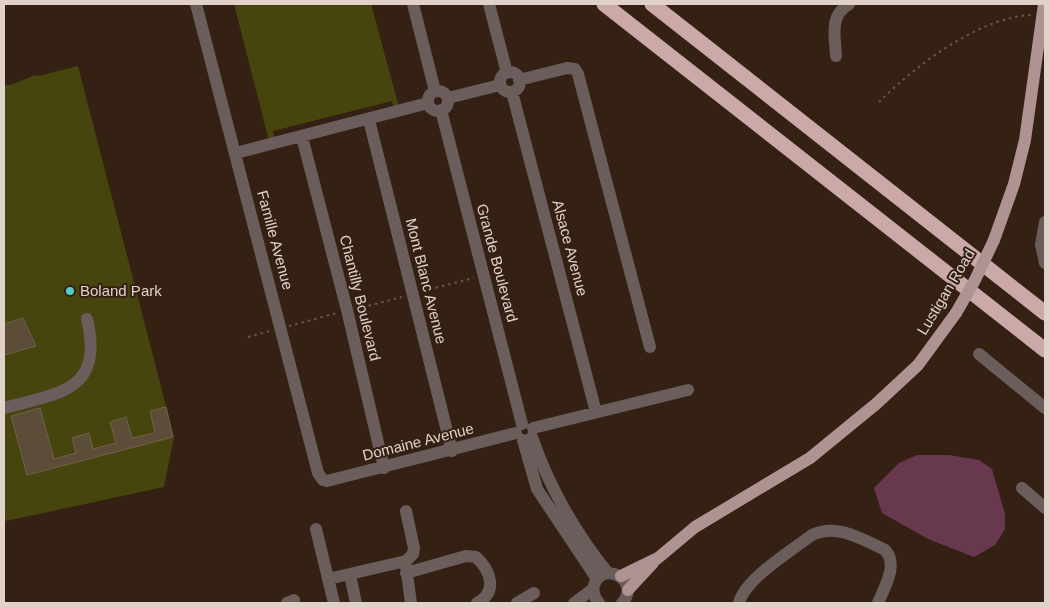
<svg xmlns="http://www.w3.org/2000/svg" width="1049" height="607" font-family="Arial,sans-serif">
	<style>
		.green { fill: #47450e }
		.water { fill: #68384f }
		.building { fill: #5b4d37; stroke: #71624b }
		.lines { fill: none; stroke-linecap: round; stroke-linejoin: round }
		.path { stroke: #69564b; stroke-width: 2; stroke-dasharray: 2.5 4; stroke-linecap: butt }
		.minor { stroke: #6a5d5c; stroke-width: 12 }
		.major { stroke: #af9393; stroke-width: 12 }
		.highway { stroke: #caa9a8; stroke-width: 15 }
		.major-bridge { stroke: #af9393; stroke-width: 12 }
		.poi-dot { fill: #52cdcc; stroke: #352014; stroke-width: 2 }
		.labels { text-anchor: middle; stroke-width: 4; stroke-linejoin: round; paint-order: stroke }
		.street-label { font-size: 15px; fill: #e0d1c9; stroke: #352014 }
		.poi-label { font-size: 15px; fill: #e0d1c9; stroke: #352014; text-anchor: start }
	</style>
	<rect width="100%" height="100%" fill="#352014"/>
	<path class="green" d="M234 4H371L399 107 394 109 392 101 273 131 275 140 269 141Z
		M78 66 174 437 164 487 6 521 4 512V85H11L35 75 38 76Z"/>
	<path class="water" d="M917 455H949L979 460 992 469 1005 514V529L995 545 974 557 928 539 882 513 874 488 899 463Z"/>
	<path class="building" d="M23 318 36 346 4 355V324Z
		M166 407 173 437 27 475 11 416 40 408 54 459 76 453 72 438 89 433 93 449 116 443 110 422 126 417 132 438 155 433 150 411Z"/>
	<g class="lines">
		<path class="path" d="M879 102C915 66 980 16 1033 15
			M423 291 474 278
			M356 309 402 297
			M289 326 337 313
			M248 337 270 331"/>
		<path class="minor" d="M196 4 318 473 323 480 327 481 516 433
			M413 4 435 91
			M489 4 507 73
			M836 56C835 35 829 16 849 4
			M500 82a10 10 0 1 1 20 0a10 10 0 1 1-20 0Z
			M519 80 567 68 575 69 578 74 650 347
			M428 101a10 10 0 1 1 20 0a10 10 0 1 1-20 0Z
			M512 92 596 412
			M448 98 500 85
			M441 110 522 424
			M369 120 452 451
			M302 137 347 310 384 468
			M236 153 428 103
			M1045 222 1041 245 1045 263
			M979 354 1045 408
			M4 408C60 393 104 391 87 319
			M533 428 688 390
			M532 437C548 485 576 534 608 573
			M523 440 537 489 597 579
			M1022 488 1045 508
			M316 529 334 603
			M406 566 411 603
			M406 573 466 556 476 557C491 571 498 592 477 603
			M350 575 356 603
			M328 579 406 561 413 554 414 548 406 511
			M287 603 294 600
			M517 603 534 593
			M574 603 593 589
			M599 603C595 598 592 592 594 585 603 559 642 581 622 603
			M739 603C745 579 792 550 812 535 837 523 862 539 885 550 899 564 884 588 878 603"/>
		<path class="major" d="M994 240 1014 184 1025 140 1044 4
			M621 576 658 558 695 527 810 458 876 404 918 365 956 313
			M628 590 653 563"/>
		<path class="highway" d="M604 4 1045 350
			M652 4 1045 313"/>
		<path class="major-bridge" d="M956 313 975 280 994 240"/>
	</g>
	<circle class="poi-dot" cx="70" cy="291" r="5"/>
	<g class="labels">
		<g class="street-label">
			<text transform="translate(275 240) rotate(75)" y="5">Famille Avenue</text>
			<text transform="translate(570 248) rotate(75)" y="5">Alsace Avenue</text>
			<text transform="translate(497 263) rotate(75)" y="5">Grande Boulevard</text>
			<text transform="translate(426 281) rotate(76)" y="5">Mont Blanc Avenue</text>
			<text transform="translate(946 292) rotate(-59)" y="5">Lustigan Road</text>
			<text transform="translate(360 298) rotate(76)" y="5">Chantilly Boulevard</text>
			<text transform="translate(418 442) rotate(-14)" y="5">Domaine Avenue</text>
		</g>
		<g class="poi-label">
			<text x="80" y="296">Boland Park</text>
		</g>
	</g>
	<rect width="1049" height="607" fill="none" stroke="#e0d1c9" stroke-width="10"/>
</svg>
